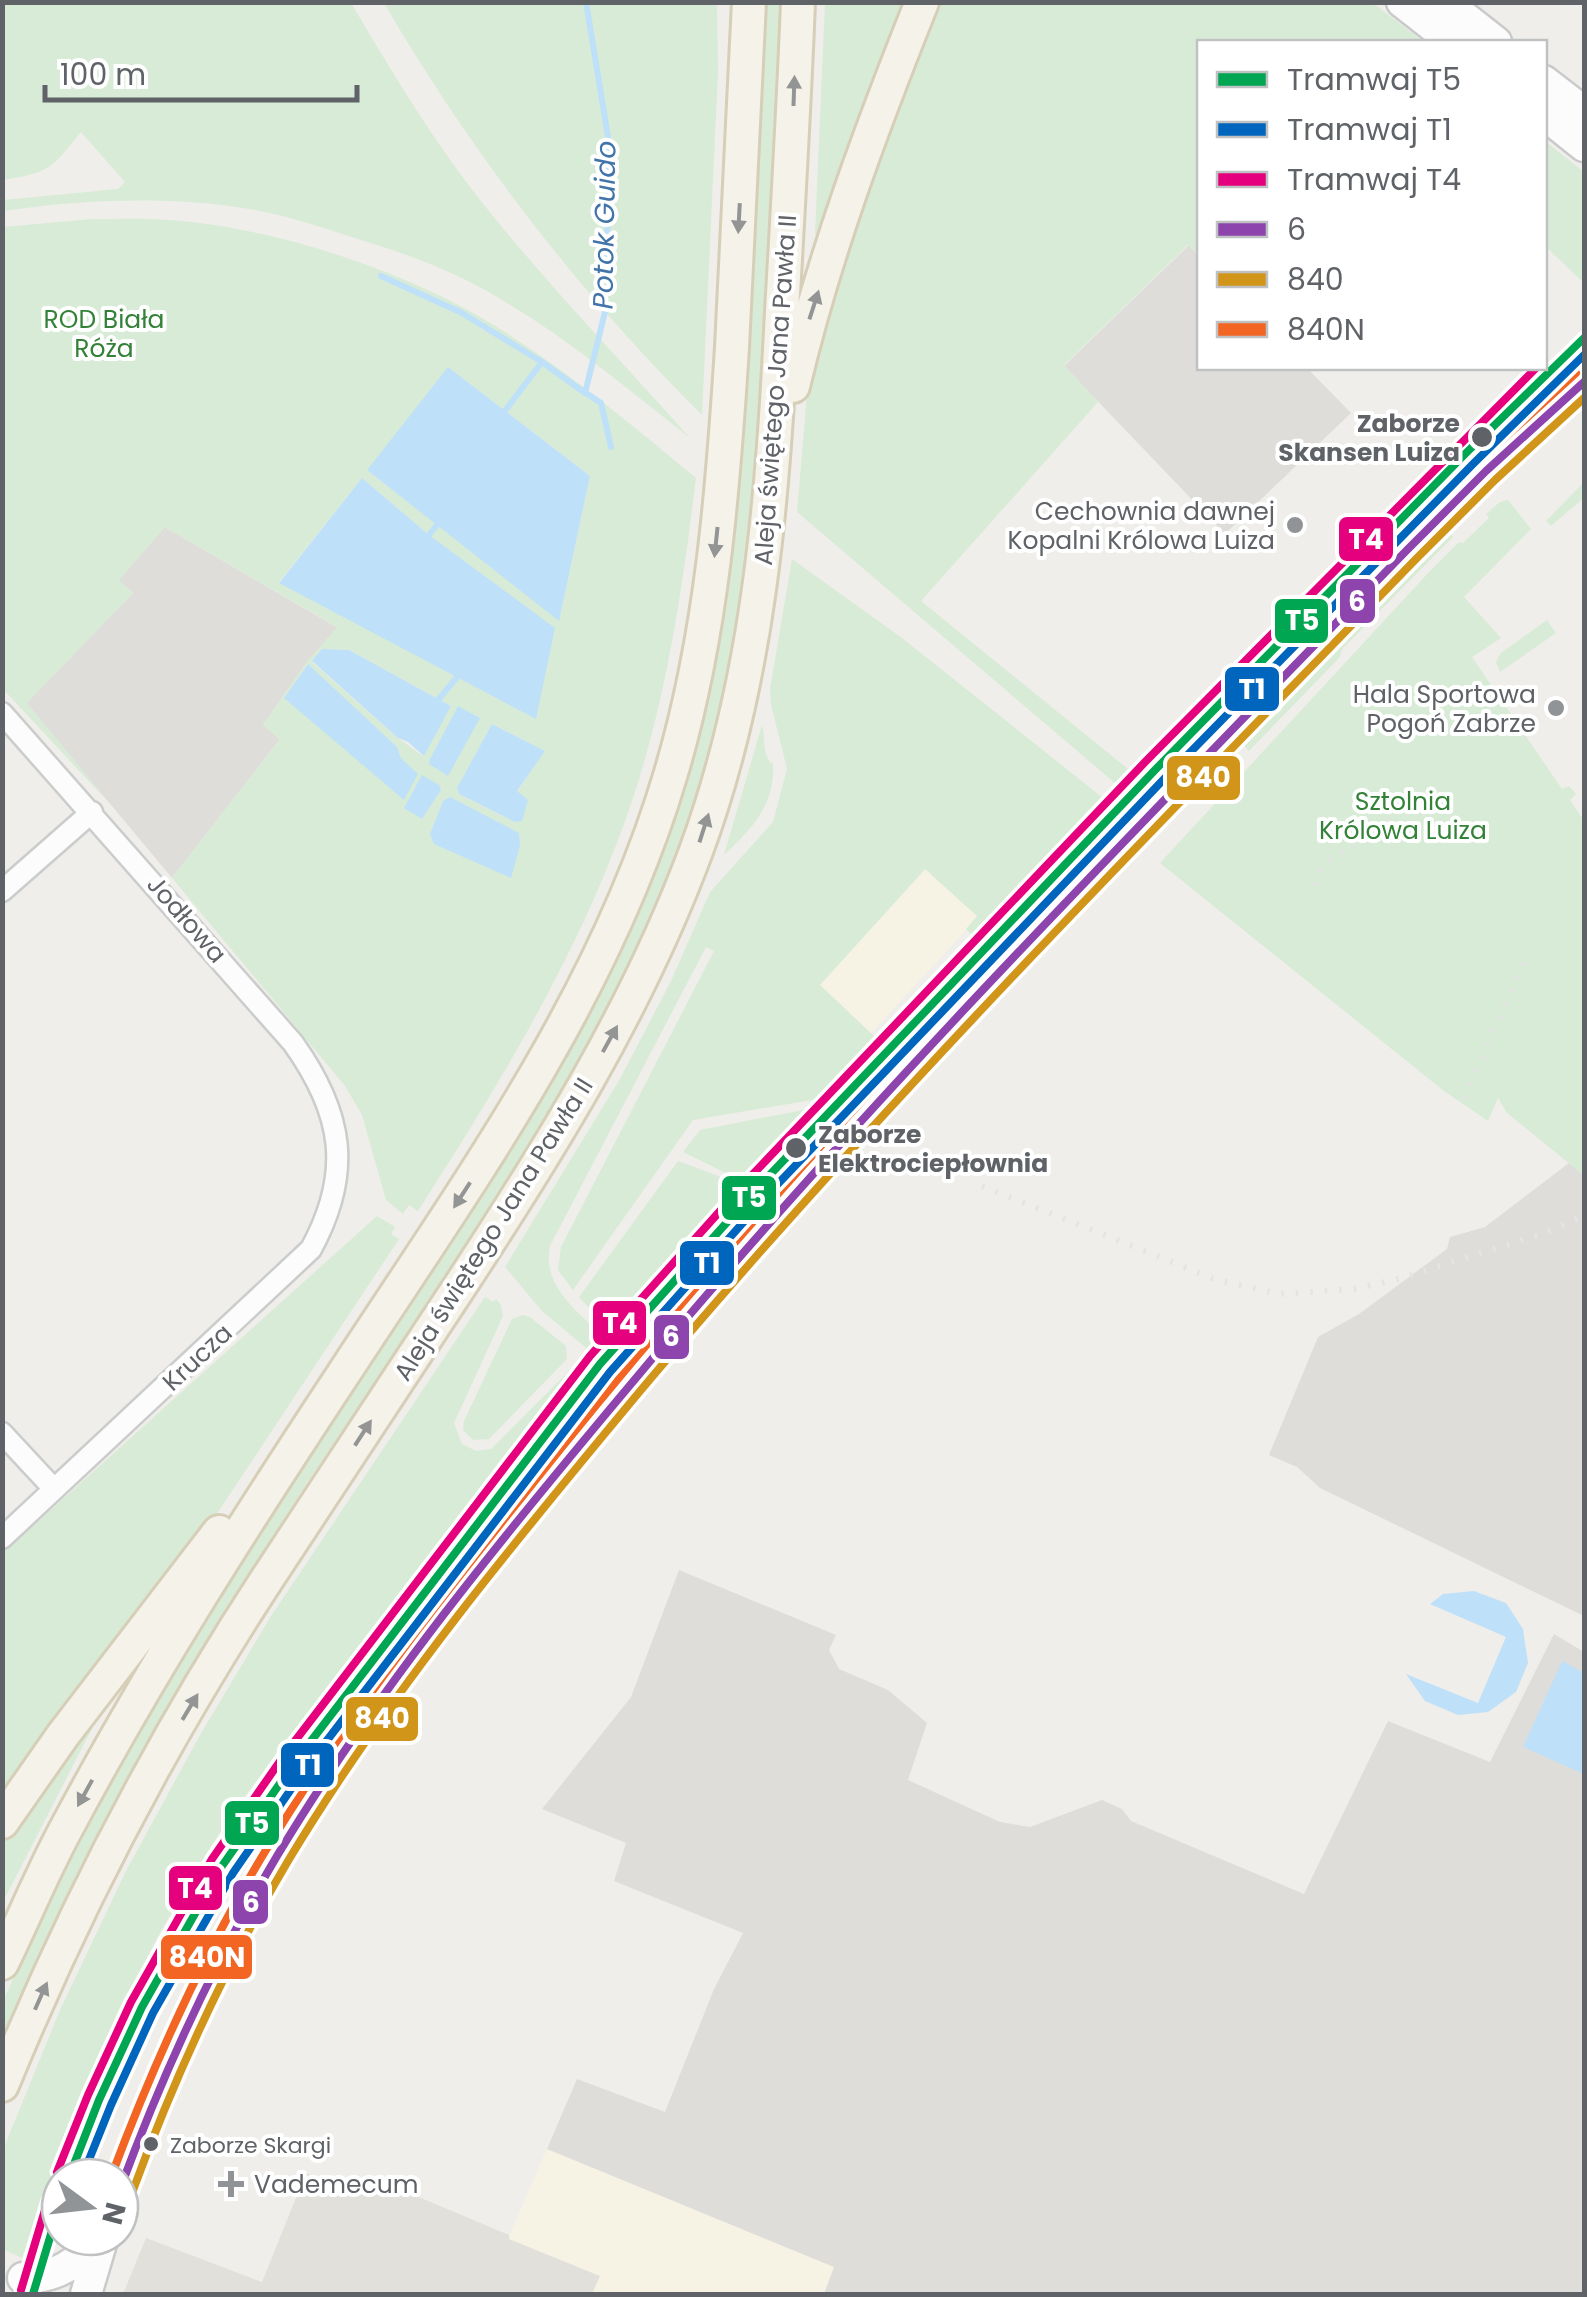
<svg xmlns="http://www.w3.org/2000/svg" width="1587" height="2297" font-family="Poppins,sans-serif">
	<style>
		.commercial { fill: #f7f3e4 }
		.industrial { fill: #dfddda }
		.education { fill: #e2e0da }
		.green { fill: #d8ebd6; fill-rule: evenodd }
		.water { fill: #bfe0f9 }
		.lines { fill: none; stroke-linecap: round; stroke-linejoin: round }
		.stream { stroke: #bfe0f9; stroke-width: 6 }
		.street-casing { stroke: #cbcccc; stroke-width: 25 }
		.secondary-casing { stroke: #cacacb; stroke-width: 35 }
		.primary-casing { stroke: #d7ceb8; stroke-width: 38 }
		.street { stroke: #fdfcfc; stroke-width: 20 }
		.secondary { stroke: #fdfcfc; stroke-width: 30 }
		.primary { stroke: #f4f2e9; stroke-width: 32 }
		.rail { stroke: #e4e4e4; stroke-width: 6; stroke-dasharray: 2.5 12; stroke-linecap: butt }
		.bus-1-casing { stroke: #fff; stroke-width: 15 }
		.bus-2-casing { stroke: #fff; stroke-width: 15 }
		.bus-3-casing { stroke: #fff; stroke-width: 15 }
		.bus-1 { stroke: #8e44ad; stroke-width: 8 }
		.bus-2 { stroke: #d1951a; stroke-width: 8 }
		.bus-3 { stroke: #f26522; stroke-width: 8 }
		.tram-1-casing { stroke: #fff; stroke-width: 15 }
		.tram-2-casing { stroke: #fff; stroke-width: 15 }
		.tram-3-casing { stroke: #fff; stroke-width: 15 }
		.tram-1 { stroke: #00a651; stroke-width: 8 }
		.tram-2 { stroke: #0065bd; stroke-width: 8 }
		.tram-3 { stroke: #e5007d; stroke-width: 8 }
		.oneway { fill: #939595 }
		.stop-dot { fill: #5f6368; stroke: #fff; stroke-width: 4 }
		.poi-dot { fill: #919496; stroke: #fff; stroke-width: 4 }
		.labels { text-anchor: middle; stroke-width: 8; stroke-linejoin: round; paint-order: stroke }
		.bus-label { font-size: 22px; fill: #5f6368; stroke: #fff; text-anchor: start }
		.park-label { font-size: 25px; fill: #348238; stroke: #fff }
		.street-label { font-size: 25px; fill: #5f6368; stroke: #fff }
		.stop-label { font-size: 25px; font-weight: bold; fill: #5f6368; stroke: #fff; text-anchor: end }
		.poi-label { font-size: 25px; fill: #5f6368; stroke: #fff; text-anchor: end }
		.water-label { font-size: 28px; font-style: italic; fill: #4174aa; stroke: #fff }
		.line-badge { stroke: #fff; stroke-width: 4 }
		.badge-label { font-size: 28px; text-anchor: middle; font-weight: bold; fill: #fff }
	</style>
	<rect width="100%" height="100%" fill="#efeeea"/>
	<path class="commercial" d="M926 869 978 917 871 1033 820 985Z
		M547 2149 835 2267 824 2294H592L599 2276 508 2239Z"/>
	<path class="industrial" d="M1189 245 1199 256 1200 368H1307L1351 413 1225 534 1064 366Z
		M165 527 338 628 307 662 263 725 280 739 172 878 26 703 133 593 118 580Z
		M1569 1163 1581 1173 1584 1171V1616L1320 1488 1297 1467 1269 1455 1318 1337 1359 1314 1447 1249 1450 1237 1485 1227Z
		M679 1570 836 1635 829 1650 839 1669 888 1690 927 1723 908 1780 1000 1822 1030 1827 1102 1800 1122 1809 1131 1821 1304 1894 1388 1721 1490 1762 1554 1634 1584 1652V2294H824L834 2267 547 2149 577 2079 665 2112 714 1989 743 1933 614 1881 626 1843 542 1809 631 1697Z"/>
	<path class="education" d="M306 2173 368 2197 376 2179 509 2235V2239L600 2276 592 2294H123L146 2238 262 2282Z"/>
	<path class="green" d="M3 2 351 3C385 60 419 117 458 171 528 265 612 350 690 438 630 391 572 342 507 303 463 275 411 255 361 240 321 227 279 213 237 207 161 196 78 200 3 211V200L118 189 125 182 81 132C51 169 51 172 3 180Z
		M384 3H717L718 72 702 415C579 293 471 152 384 3Z
		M765 3H780C768 264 774 550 695 801 616 1052 452 1264 309 1480 192 1659 89 1843 3 2039V2001L56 1885 118 1765 262 1525 511 1147 591 1009 653 874 700 729 732 556 744 443Z
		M825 3H912L820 238 815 234Z
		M932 3H1373L1424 42H1200L1199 256 1188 245 1064 365 1098 402 921 601 1128 769 1116 784 797 512 808 383 821 316Z
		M1545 141 1584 172V283L1545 246Z
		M92 219C117 219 142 218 168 220 274 227 407 271 497 327 568 371 632 425 696 478 683 584 668 690 635 792 586 943 503 1078 418 1211L409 1205 403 1214 386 1200 362 1115 345 1086 172 878 280 739 263 725 307 662 337 627 165 527 119 580 133 593 27 703 110 804 3 689V227ZM448 367 590 476 559 620ZM362 478 429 535 536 718 279 582ZM322 649 349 650 451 706 423 756 398 738 312 662ZM307 665 397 747 401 758 285 698ZM492 724 544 751 517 792 515 822 459 794 457 789Z
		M1584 482V498L1551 526 1546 521Z
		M1508 500 1531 529 1464 597 1501 638 1472 657 1562 789 1569 786 1576 794 1570 800 1584 821V1171L1581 1173 1507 1113 1498 1098 1488 1121 1444 1091 1160 863 1430 571 1459 542 1463 543 1489 518 1486 514 1500 502Z
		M1445 530 1453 537 1343 648 1339 658 1249 751 1240 742Z
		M792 559 902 638 1103 798 1019 894 974 937 966 929 977 916 925 869 820 985 876 1038 818 1099 693 1120 573 1290 558 1270 561 1247 714 951 706 947 550 1246C542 1287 577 1310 603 1337L591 1352 542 1311 505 1267 620 1079 671 981 710 892 773 822 787 769 771 705 770 689Z
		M1547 620 1556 633 1500 672 1496 662 1501 653Z
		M762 725C766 738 761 755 773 764 775 806 752 828 724 855Z
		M808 1109 742 1181 683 1152 700 1130Z
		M678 1161 721 1177 737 1187 609 1330 579 1297Z
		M377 1216 395 1227 391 1234 399 1239 216 1515 3 1805V1553Z
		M485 1297 493 1302 496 1299 501 1305 503 1316 454 1423 462 1444 476 1451 491 1449 578 1362 582 1363C497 1473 410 1581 325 1692 287 1742 246 1791 212 1845 129 1974 72 2113 22 2258L3 2249V2150L60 2010 126 1871 200 1735 271 1616Z
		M523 1315 530 1317 566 1346 567 1359 489 1439 473 1440 463 1430 464 1421 512 1319Z
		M465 1524 408 1608 290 1759 217 1863 137 2005 94 2097 64 2177H60V2187L38 2255 35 2261 29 2259C71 2131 121 2007 192 1891 271 1761 371 1643 465 1524Z
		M101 1711 3 1902V1840Z"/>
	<path class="water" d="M448 367 590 476 559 621 367 470Z
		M362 478 429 535 555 628 536 719 279 583Z
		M322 649 349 650 451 706 424 756 408 742 398 738 312 661Z
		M308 664 397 747 401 758 418 774 404 800 284 698Z
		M458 706 480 718 448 776 429 764 430 759Z
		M492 724 545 751 517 791 528 800 522 821 515 822 459 794 457 788Z
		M422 775 439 785 441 790 422 819 404 808Z
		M450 797 519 833 520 846 511 878 434 844 430 834 443 801Z
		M1474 1591 1506 1603 1523 1629 1528 1663 1516 1692 1488 1712 1458 1715 1425 1701 1406 1674 1478 1703 1506 1637 1430 1604 1443 1594Z
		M1562 1661 1584 1673V1774L1523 1747Z"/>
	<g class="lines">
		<path class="stream" d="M381 276 462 313 542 362
			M586 393 601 403 611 447
			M504 412 542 362 585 393 605 312 601 288 608 223V137L586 2
			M429 535 437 525
			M438 700 458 676"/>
		<defs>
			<path id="street" d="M2 713 293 1043C343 1113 353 1172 311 1249L2 1538
				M2 891 92 812
				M2 1433 54 1489"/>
			<path id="secondary" d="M1402 2 1453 42
				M1445 2 1496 42
				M1544 81 1584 112
				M1544 114 1584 146
				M120 2189C167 2056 230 1927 306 1809 376 1700 457 1598 538 1497 704 1288 885 1092 1071 900 1199 768 1325 633 1455 502 1496 460 1541 421 1584 382
				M23 2278C57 2278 78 2263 99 2237
				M86 2294 103 2237"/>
			<path id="primary" d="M793 386C824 255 872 127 922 2
				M2 1822 63 1735 219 1532
				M2 1963C24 1918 43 1871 67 1827 150 1671 245 1523 342 1376 468 1183 605 997 671 773 712 635 723 490 732 347 738 232 744 117 749 2
				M2 2085C74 1909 163 1738 267 1579 330 1483 393 1388 456 1292 548 1152 637 1010 696 851 760 678 773 494 782 311 788 208 794 105 798 2"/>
		</defs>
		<use href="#street" class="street-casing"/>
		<use href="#secondary" class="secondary-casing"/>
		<use href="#primary" class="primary-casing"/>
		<use href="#street" class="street"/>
		<use href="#secondary" class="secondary"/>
		<use href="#primary" class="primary"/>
		<path class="rail" d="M1315 885 1321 866 1396 816
			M1465 1099 1524 959
			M982 1186 1214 1279 1279 1294 1354 1289 1398 1279 1539 1235 1584 1216"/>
		<defs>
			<path id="bus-1" d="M120 2189C163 2073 214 1962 277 1856 378 1688 505 1534 631 1384 874 1093 1142 823 1406 551L1486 471 1584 382"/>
			<path id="bus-2" d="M132 2193C174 2078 225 1967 288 1861 389 1693 516 1540 641 1390 884 1101 1152 831 1415 560L1495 480 1584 398"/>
			<path id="bus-3" d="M111 2177C154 2062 205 1950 269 1845 355 1704 459 1575 562 1447 820 1128 1112 836 1398 543L1478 462 1576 373"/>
		</defs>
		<use href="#bus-1" class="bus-1-casing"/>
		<use href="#bus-2" class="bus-2-casing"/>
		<use href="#bus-3" class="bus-3-casing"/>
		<use href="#bus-1" class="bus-1"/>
		<use href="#bus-2" class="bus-2"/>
		<use href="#bus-3" class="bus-3"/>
		<defs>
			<path id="tram-1" d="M69 2177 99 2100 142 2007 222 1866 295 1762 600 1364 764 1181 1155 770 1465 454 1584 338
				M33 2294 60 2204"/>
			<path id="tram-2" d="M82 2177 111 2105 153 2013 233 1873 305 1769 610 1372 773 1189 1164 779 1474 463 1584 355"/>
			<path id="tram-3" d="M57 2172 88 2095 131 2002 212 1859 285 1754 590 1356 755 1172 1146 761 1536 368
				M21 2290 48 2200"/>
		</defs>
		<use href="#tram-1" class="tram-1-casing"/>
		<use href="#tram-2" class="tram-2-casing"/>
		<use href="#tram-3" class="tram-3-casing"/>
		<use href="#tram-1" class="tram-1"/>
		<use href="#tram-2" class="tram-2"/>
		<use href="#tram-3" class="tram-3"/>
	</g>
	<defs><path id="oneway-solid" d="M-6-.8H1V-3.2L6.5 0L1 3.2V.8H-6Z" transform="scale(2.5)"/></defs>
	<g class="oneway">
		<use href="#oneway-solid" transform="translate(794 91) rotate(-88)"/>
		<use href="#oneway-solid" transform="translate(739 218) rotate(93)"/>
		<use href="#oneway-solid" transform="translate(814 305) rotate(-72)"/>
		<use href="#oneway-solid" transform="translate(716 542) rotate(96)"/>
		<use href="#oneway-solid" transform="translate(704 828) rotate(-72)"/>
		<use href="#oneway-solid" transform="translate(610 1039) rotate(-61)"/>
		<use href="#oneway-solid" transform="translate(462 1195) rotate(123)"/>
		<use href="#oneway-solid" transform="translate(363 1433) rotate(-57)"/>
		<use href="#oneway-solid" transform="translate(190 1707) rotate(-59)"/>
		<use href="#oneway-solid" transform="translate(85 1793) rotate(119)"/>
		<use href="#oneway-solid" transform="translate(41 1996) rotate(-66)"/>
	</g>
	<g class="stop-dot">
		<circle cx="1482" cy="437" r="12"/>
		<circle cx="796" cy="1148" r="12"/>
		<circle cx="151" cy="2144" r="9"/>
	</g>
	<g class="poi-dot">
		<circle cx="1295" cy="525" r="10"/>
		<circle cx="1556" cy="708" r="10"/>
		<path d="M226 2169h10v10h10v10h-10v10h-10v-10h-10v-10h10z"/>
	</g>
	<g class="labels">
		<g class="bus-label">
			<text x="170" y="2153">Zaborze Skargi</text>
		</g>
		<g class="park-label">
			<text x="104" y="328">ROD Biała<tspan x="104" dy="29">Róża</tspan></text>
			<text x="1403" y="810">Sztolnia<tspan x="1403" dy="29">Królowa Luiza</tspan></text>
		</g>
		<g class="street-label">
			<text transform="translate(775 390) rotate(-86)" y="9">Aleja świętego Jana Pawła II</text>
			<text transform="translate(187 919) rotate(49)" y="9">Jodłowa</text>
			<text transform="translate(493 1229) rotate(-58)" y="9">Aleja świętego Jana Pawła II</text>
			<text transform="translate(197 1357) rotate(-43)" y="9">Krucza</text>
		</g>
		<g class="stop-label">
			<text x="1460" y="432">Zaborze<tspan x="1460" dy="29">Skansen Luiza</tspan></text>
			<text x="818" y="1143" text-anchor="start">Zaborze<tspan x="818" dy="29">Elektrociepłownia</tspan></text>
		</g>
		<g class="poi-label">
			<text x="1275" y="520">Cechownia dawnej<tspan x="1275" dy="29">Kopalni Królowa Luiza</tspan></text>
			<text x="1536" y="703">Hala Sportowa<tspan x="1536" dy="29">Pogoń Zabrze</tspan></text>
			<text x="254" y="2193" text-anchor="start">Vademecum</text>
		</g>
		<g class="water-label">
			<text transform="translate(604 225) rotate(-89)" y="10">Potok Guido</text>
		</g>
	</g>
	<g class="line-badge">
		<rect x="1337" y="515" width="58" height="48" rx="10" fill="#e5007d"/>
		<rect x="1338" y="577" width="39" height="48" rx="10" fill="#8e44ad"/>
		<rect x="1273" y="597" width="57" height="48" rx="10" fill="#00a651"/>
		<rect x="1223" y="665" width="58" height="48" rx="10" fill="#0065bd"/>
		<rect x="1165" y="754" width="77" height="48" rx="10" fill="#d1951a"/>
		<rect x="720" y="1174" width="58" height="48" rx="10" fill="#00a651"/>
		<rect x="678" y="1239" width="58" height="48" rx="10" fill="#0065bd"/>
		<rect x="591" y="1299" width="57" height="48" rx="10" fill="#e5007d"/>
		<rect x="652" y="1313" width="39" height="48" rx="10" fill="#8e44ad"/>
		<rect x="344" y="1695" width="76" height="48" rx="10" fill="#d1951a"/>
		<rect x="279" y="1741" width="57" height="48" rx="10" fill="#0065bd"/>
		<rect x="223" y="1799" width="58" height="48" rx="10" fill="#00a651"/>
		<rect x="167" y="1864" width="57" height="48" rx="10" fill="#e5007d"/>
		<rect x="231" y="1878" width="39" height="48" rx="10" fill="#8e44ad"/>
		<rect x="159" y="1933" width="95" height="48" rx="10" fill="#f26522"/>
	</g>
	<g class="badge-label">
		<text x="1366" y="549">T4</text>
		<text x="1357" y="611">6</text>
		<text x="1302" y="630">T5</text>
		<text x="1252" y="699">T1</text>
		<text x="1203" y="787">840</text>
		<text x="749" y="1207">T5</text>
		<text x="707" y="1273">T1</text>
		<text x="620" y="1333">T4</text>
		<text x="671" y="1346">6</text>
		<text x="382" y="1728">840</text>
		<text x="308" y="1775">T1</text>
		<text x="252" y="1833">T5</text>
		<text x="195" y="1898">T4</text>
		<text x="251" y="1912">6</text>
		<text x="207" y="1967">840N</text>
	</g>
	<rect width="1587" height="2297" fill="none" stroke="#5f6368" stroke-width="10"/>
	<rect x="1197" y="40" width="350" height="330" fill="#ffffff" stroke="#bfc1c3" stroke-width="2.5"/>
	<rect x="1217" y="72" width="50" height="15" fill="#00a651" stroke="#bfc1c3" stroke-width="2.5"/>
	<text x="1287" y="90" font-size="30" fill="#5f6368">Tramwaj T5</text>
	<rect x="1217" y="122" width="50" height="15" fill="#0065bd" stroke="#bfc1c3" stroke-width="2.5"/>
	<text x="1287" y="140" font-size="30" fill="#5f6368">Tramwaj T1</text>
	<rect x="1217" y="172" width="50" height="15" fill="#e5007d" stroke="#bfc1c3" stroke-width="2.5"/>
	<text x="1287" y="190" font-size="30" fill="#5f6368">Tramwaj T4</text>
	<rect x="1217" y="222" width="50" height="15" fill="#8e44ad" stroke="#bfc1c3" stroke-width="2.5"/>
	<text x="1287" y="240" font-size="30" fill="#5f6368">6</text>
	<rect x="1217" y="272" width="50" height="15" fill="#d1951a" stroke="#bfc1c3" stroke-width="2.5"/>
	<text x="1287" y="290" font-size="30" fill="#5f6368">840</text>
	<rect x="1217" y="322" width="50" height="15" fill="#f26522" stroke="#bfc1c3" stroke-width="2.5"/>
	<text x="1287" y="340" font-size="30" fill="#5f6368">840N</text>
	<g transform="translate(90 2207) rotate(105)"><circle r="48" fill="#ffffff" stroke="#bfc1c3" stroke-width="2.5"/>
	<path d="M0-8L18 38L0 25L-18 38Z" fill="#919496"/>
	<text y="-15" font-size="28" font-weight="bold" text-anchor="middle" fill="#5f6368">N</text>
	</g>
	<path d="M45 85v15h312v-15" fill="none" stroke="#5f6368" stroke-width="5"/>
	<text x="60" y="85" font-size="30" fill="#5f6368" stroke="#ffffff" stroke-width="8" paint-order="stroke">100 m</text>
</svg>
